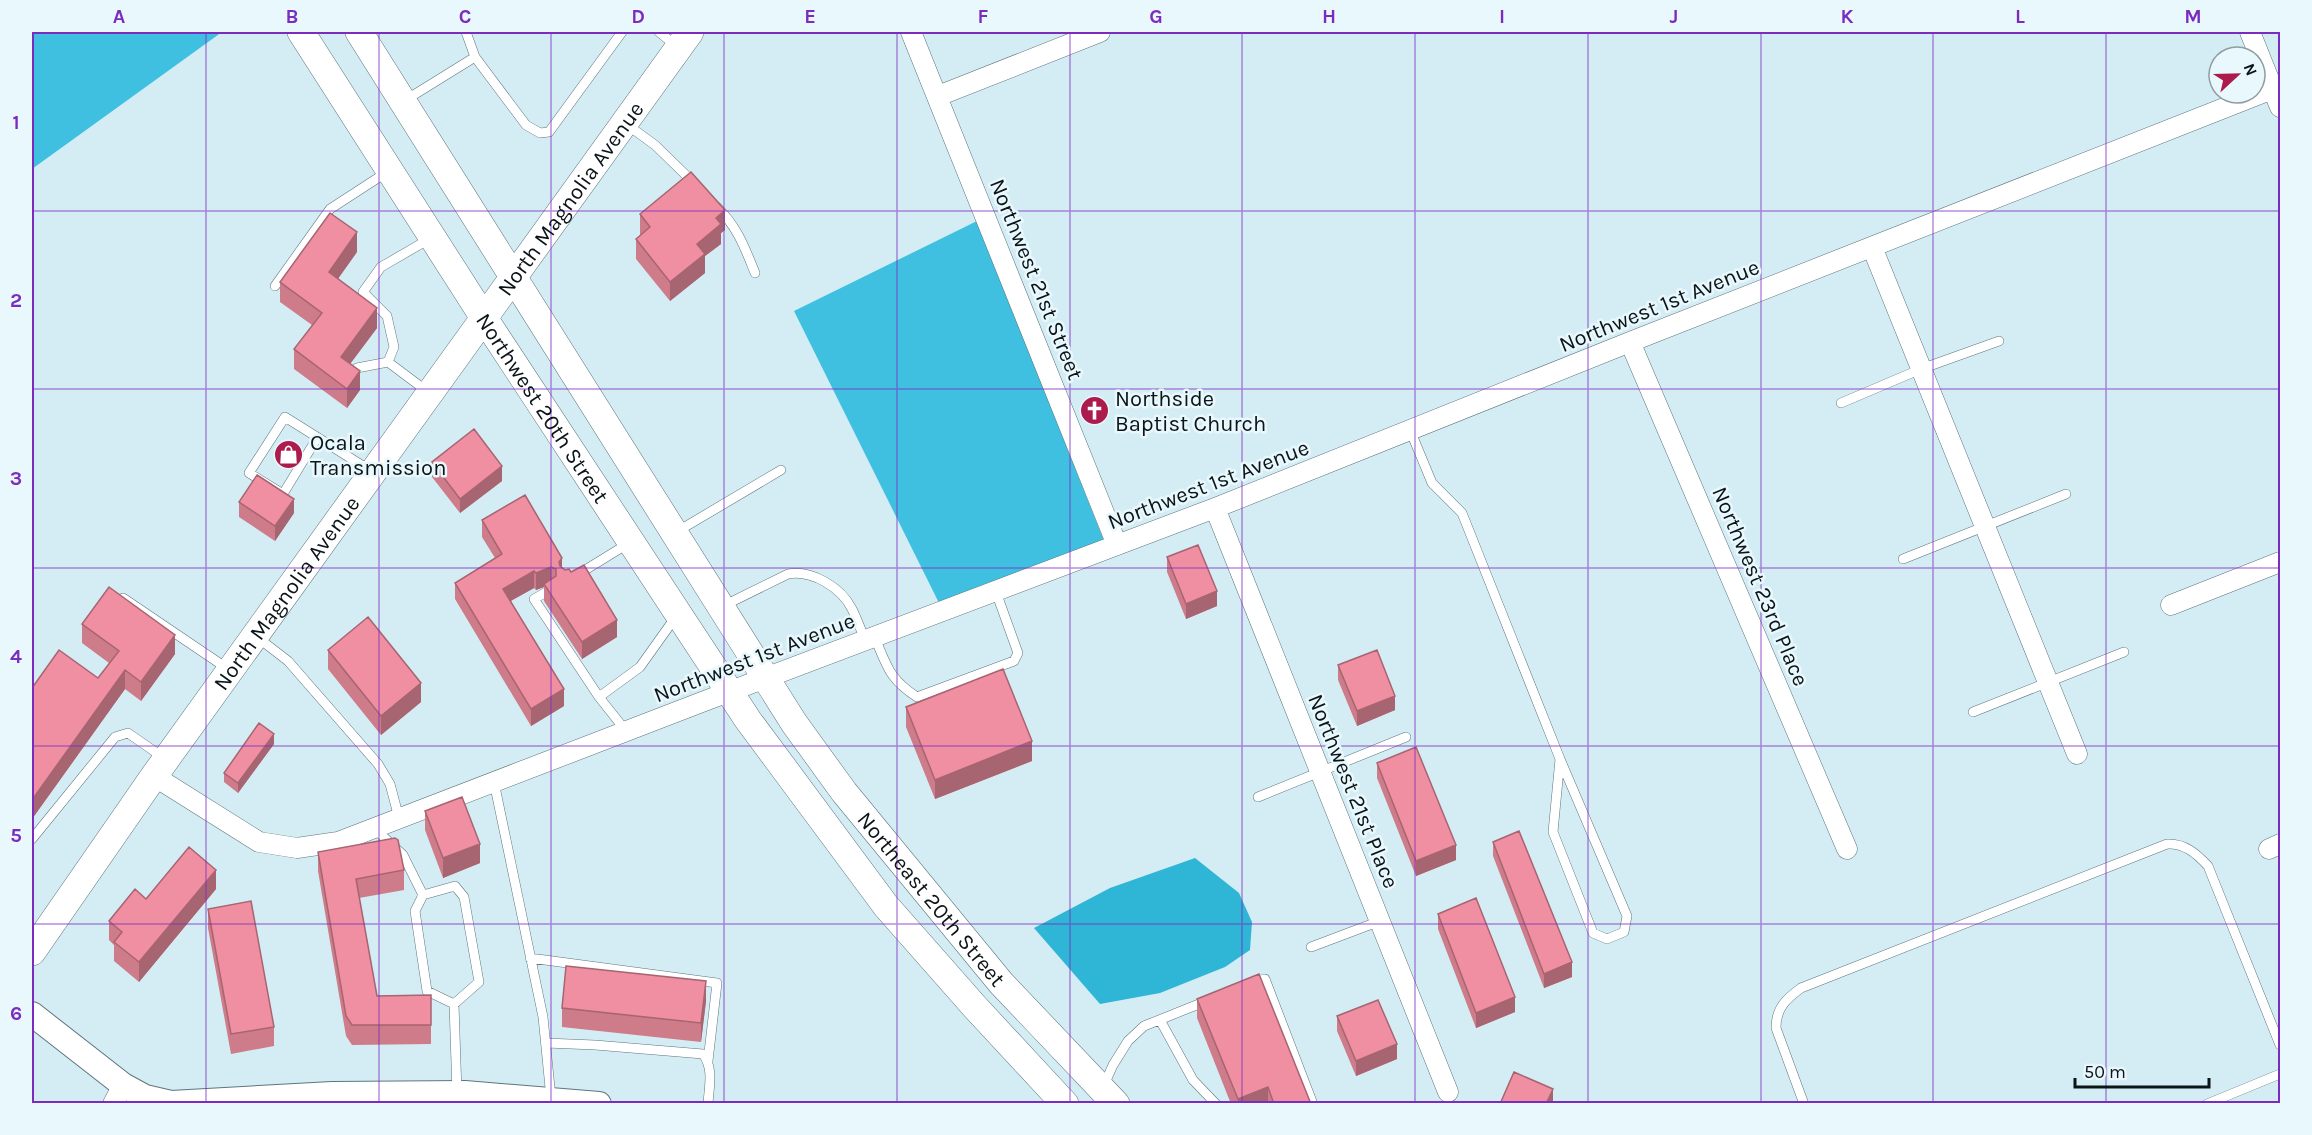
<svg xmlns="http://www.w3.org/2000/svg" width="2312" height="1135" font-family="Karla,sans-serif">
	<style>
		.forest { fill: #3fc0e1 }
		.water { fill: #2fb5d5 }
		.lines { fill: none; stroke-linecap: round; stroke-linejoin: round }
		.service-casing { stroke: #5e757c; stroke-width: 10 }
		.minor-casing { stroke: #5e757c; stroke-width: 21 }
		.tertiary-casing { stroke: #5e757c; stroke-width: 26 }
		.secondary-casing { stroke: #5e757c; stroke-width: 28 }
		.service { stroke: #fff; stroke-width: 9 }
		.minor { stroke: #fff; stroke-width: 20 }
		.tertiary { stroke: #fff; stroke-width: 24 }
		.secondary { stroke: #fff; stroke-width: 27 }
		.wall { fill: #ce7b8a }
		.shaded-wall { fill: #a76471 }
		.building { fill: #ef8fa1; stroke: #a76471; stroke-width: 1.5 }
		.grid { fill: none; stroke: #7b2cbf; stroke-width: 1.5; stroke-opacity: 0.55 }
		.labels { text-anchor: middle; stroke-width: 5; stroke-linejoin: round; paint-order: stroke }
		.street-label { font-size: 22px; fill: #0b1417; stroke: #e9f8fd }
		.poi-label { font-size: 22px; fill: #0b1417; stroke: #e9f8fd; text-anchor: start }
		.neatline { fill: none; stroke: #7b2cbf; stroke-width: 2 }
		.grid-label { font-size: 20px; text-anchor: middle; font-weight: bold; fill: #7b2cbf }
	</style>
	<rect width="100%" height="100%" fill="#d4edf5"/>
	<path class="forest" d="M32 32H222L32 169Z
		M977 221 1104 541 939 603 794 311Z"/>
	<path class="water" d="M1195 858 1239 893 1252 922 1250 950 1225 967 1160 993 1100 1004 1034 928 1110 888Z"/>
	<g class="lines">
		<defs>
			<path id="service" d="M466 32 475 57
				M659 32 676 46
				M404 101 475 57 526 125 540 133 549 132 622 32
				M626 124 655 145 695 184
				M717 207C737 226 745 248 755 273
				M275 286 330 209 387 172
				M357 368 388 362
				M428 392 388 362 394 347 387 316 363 292 381 267 431 238
				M1841 403 1921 369 1999 341
				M1410 430 1432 483 1462 513 1560 759 1627 916 1624 932 1607 939 1593 933 1553 832 1560 759
				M317 438 283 494 249 473 285 417 371 471
				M678 531 781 470
				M1903 559 2066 494
				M577 575 629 543
				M550 590 534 599 599 697 626 731
				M123 598 228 669
				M723 606 788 574C812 570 841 587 852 609 857 619 861 630 865 640
				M257 637 288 661 378 764 390 784 399 818
				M875 638C887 666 889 679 917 697L1014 661 1018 653 996 592
				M599 697 640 667 677 615
				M1973 712 2124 652
				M494 782 543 1017 551 1098
				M1258 797 1406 737
				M374 828 403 855 423 895 455 886 464 897 479 982 454 1004 457 1093
				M32 839 115 737 128 733 164 758
				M423 895 415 911 427 991 454 1004
				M1311 947 1380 921
				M530 958 717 983 708 1061
				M1252 982 1265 979 1313 1104
				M1160 1020 1193 1080 1216 1104
				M546 1043 595 1045 703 1054C714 1069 709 1086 708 1104
				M1104 1085 1113 1065 1128 1041 1144 1026 1209 1000
				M1804 1104 1776 1028C1776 1008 1786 999 1801 988L2167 844C2184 843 2196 853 2208 866L2280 1045
				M2207 1104 2280 1074"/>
			<path id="minor" d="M911 32 1117 545
				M2250 32 2280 107
				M938 96 1100 32
				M1872 247 2077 754
				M1630 342 1847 849
				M1215 508 1448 1092
				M2171 605 2280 562
				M154 776 259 842 297 848 338 842 702 702 1215 508 1630 342 2280 86
				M2269 849 2280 844
				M113 1104 123 1085"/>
			<path id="tertiary" d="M32 1014 123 1085 145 1097 171 1103 332 1094 465 1093 599 1104"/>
			<g id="secondary">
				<path id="s1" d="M301 32 484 318 748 720 886 906 975 1007 1065 1104"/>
				<path id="s2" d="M359 32 794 723 844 792 1001 983 1116 1104"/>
				<path id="s3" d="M32 952 154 776 690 32"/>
			</g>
		</defs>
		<use href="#service" class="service-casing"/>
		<use href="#minor" class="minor-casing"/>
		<use href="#tertiary" class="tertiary-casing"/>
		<use href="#secondary" class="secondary-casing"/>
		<use href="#service" class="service"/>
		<use href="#minor" class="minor"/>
		<use href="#tertiary" class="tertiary"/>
		<use href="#secondary" class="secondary"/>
	</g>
	<path class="wall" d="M640 214 725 230 721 233V244L705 256V273L670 301 636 259V239L641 235 640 234Z
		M357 252 338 279 377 328 350 364 360 390 347 408 294 369V349L312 325 280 302V282Z
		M432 462 502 481 460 513 432 477Z
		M239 502 294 513 275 541 239 517Z
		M482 520 562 568 617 637 582 659 544 601V587L536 590 534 588 511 601 564 706 531 726 455 599V583L495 558 482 537Z
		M1167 557 1217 606 1186 619 1167 572Z
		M82 624 175 654 141 701 125 689 32 819V688L98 678 109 663 82 643Z
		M328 650 421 702 381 735 328 669Z
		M1338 665 1395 710 1357 726 1338 680Z
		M906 707 1032 761 935 799 906 727Z
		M274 744 238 793 224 782V773Z
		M1377 763 1456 860 1416 876 1377 778Z
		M425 811 480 863 443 878 425 830Z
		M1493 842 1572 977 1544 988 1493 856Z
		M318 852 404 870V890L359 898 377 996 431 995V1044L352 1045 346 1036 318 871Z
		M216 889 139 982 114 961V945L109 940V921L146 899Z
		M208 909 274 1027V1046L231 1054 208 928Z
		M1438 914 1515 1012 1476 1028 1438 929Z
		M1197 999 1311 1104H1231L1197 1018Z
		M706 1001 701 1042 562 1027V1008Z
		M1337 1016 1397 1059 1356 1076 1337 1031Z"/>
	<path class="shaded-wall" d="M725 210V230L721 233V244L705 256V273L670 301V282L716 218Z
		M357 232V252L329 291V272Z
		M377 308V328L341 376V357Z
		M360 371V390L347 408V389Z
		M502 466V481L460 513V499Z
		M294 499V513L275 541V526Z
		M562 558V574L559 562Z
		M551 567V583L544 584V587L536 590V573Z
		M534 571V588L503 605V589Z
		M1217 591V606L1186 619V604Z
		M617 620V637L582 659V642Z
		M175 635V654L141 701V682Z
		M125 670V689L32 819V800Z
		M421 683V702L381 735V716Z
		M564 689V706L531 726V709Z
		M1395 696V710L1357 726V711Z
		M274 734V744L238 793V783Z
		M1032 741V761L935 799V780Z
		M480 844V863L443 878V858Z
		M1456 845V860L1416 876V861Z
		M216 870V889L139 982V962Z
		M1572 962V977L1544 988V974Z
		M706 981V1001L701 1042V1023Z
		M1515 997V1012L1476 1028V1013Z
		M1397 1044V1059L1356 1076V1061Z
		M1268 1087V1104H1238V1099Z
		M1553 1089V1104H1546Z"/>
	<path class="building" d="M691 172 725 210 716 218 721 224 697 244 705 254 670 282 636 239 650 227 640 214Z
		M330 213 357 232 329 272 377 308 341 357 360 371 347 389 294 349 322 313 280 282Z
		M474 429 502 466 460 499 432 462Z
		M257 475 294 499 275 526 239 502Z
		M525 495 562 558 559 562 560 566 565 570 569 569 571 572 584 565 617 620 582 642 544 584 556 576V569L551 567 536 573 534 571 503 589 564 689 531 709 455 583 502 554 482 520Z
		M1198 545 1217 591 1186 604 1167 557Z
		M109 587 175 635 141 682 125 670 32 800V688L59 650 98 678 119 651 82 624Z
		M368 617 421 683 381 716 328 650Z
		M1377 650 1395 696 1357 711 1338 665Z
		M1003 669 1032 741 935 780 906 707Z
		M259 723 274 734 238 783 224 773Z
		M1416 747 1456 845 1416 861 1377 763Z
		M462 797 480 844 443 858 425 811Z
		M1519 831 1572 962 1544 974 1493 842Z
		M395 838 398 840 404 870 356 879 377 996 431 995V1025H352L346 1016 318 852Z
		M189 847 216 870 139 962 114 942 122 932 109 921 135 889 146 899Z
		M1476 898 1515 997 1476 1013 1438 914Z
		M251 901 274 1027 231 1034 208 909Z
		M566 966 706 981 701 1023 562 1008Z
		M1259 974 1311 1104H1274L1268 1087 1238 1099 1197 999Z
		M1378 1000 1397 1044 1356 1061 1337 1016Z
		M1514 1072 1553 1089 1546 1104H1500Z"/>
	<path class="grid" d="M206 32V1104M379 32V1104M551 32V1104M724 32V1104M897 32V1104M1070 32V1104M1242 32V1104M1415 32V1104M1588 32V1104M1761 32V1104M1933 32V1104M2106 32V1104M32 211H2280M32 389H2280M32 568H2280M32 746H2280M32 924H2280"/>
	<defs>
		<symbol id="church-disc" viewBox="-11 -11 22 22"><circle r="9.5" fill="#ad1b4c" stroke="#e9f8fd"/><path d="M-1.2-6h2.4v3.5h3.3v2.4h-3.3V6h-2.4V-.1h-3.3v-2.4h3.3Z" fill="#fff"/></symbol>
		<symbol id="shop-disc" viewBox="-11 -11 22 22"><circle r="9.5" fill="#ad1b4c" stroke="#e9f8fd"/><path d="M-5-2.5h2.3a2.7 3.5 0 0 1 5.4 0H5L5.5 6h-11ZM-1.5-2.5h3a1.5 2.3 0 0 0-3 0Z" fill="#fff"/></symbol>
	</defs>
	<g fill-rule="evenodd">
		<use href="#church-disc" x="1078" y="394" width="33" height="33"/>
		<use href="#shop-disc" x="272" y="438" width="33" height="33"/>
	</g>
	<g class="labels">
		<g class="street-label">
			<text dy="8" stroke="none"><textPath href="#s3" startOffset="926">North Magnolia Avenue</textPath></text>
			<text transform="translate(1037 279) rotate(68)" y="8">Northwest 21st Street</text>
			<text transform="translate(1659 305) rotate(-22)" y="8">Northwest 1st Avenue</text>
			<text dy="8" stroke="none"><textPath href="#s1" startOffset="447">Northwest 20th Street</textPath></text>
			<text transform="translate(1208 484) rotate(-21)" y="8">Northwest 1st Avenue</text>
			<text transform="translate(1761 586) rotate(67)" y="8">Northwest 23rd Place</text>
			<text dy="8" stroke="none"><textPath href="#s3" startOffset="440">North Magnolia Avenue</textPath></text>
			<text transform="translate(754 657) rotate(-21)" y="8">Northwest 1st Avenue</text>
			<text transform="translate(1354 791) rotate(68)" y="8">Northwest 21st Place</text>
			<text dy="8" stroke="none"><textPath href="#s2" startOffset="1040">Northeast 20th Street</textPath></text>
		</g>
		<g class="poi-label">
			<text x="1115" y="406">Northside<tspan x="1115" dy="25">Baptist Church</tspan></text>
			<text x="310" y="450">Ocala<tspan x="310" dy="25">Transmission</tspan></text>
		</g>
	</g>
	<rect width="2312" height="1135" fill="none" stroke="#e9f8fd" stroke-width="66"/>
	<g transform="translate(2237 75) rotate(68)"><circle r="28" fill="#e9f8fd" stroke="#909da1" stroke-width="1.5"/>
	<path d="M0-4.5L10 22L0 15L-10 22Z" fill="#ad1b4c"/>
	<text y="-9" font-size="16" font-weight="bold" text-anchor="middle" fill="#0b1417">N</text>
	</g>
	<path d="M2075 1078v9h134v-9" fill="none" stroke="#0b1417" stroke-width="3"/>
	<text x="2084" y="1078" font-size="18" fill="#0b1417" stroke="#e9f8fd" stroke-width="4.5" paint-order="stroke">50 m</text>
	<rect x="33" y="33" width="2246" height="1069" class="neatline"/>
	<g class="grid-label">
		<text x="119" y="23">A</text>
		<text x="292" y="23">B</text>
		<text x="465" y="23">C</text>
		<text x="638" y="23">D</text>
		<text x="810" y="23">E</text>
		<text x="983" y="23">F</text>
		<text x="1156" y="23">G</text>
		<text x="1329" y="23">H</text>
		<text x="1502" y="23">I</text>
		<text x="1674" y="23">J</text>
		<text x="1847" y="23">K</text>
		<text x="2020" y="23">L</text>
		<text x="2193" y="23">M</text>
		<text x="16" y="129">1</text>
		<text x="16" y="307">2</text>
		<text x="16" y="485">3</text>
		<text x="16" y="663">4</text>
		<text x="16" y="842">5</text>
		<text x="16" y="1020">6</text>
	</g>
</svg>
